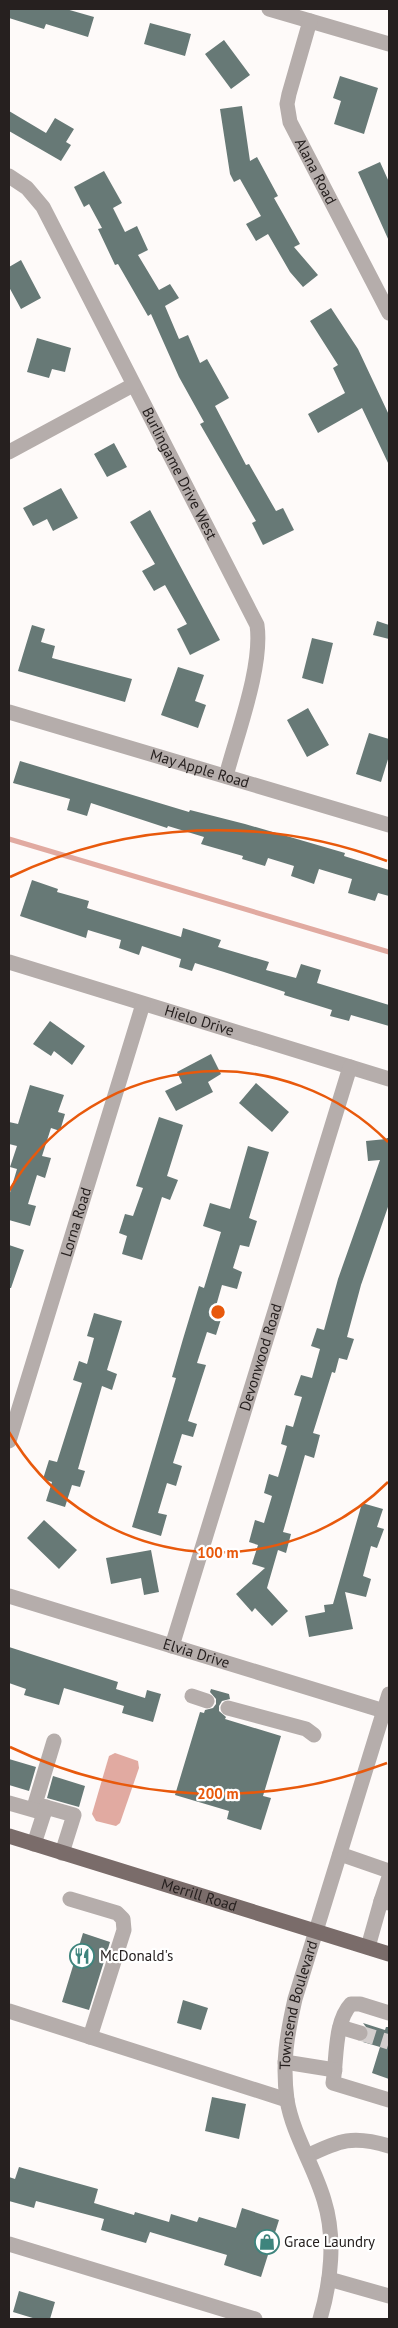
<svg xmlns="http://www.w3.org/2000/svg" width="398" height="2328" font-family="'PT Sans',sans-serif">
	<style>
		.water { fill: #e1aaa1 }
		.lines { fill: none; stroke-linecap: round; stroke-linejoin: round }
		.stream { stroke: #e1aaa1; stroke-width: 5 }
		.building { fill: #677976 }
		.minor-tunnel { stroke: #d3cecd; stroke-width: 15; stroke-dasharray: 15 8; stroke-linecap: butt }
		.minor { stroke: #b5adab; stroke-width: 15 }
		.major { stroke: #7a6c6a; stroke-width: 15 }
		.ring { fill: none; stroke: #e8590c; stroke-width: 2.5 }
		.labels { text-anchor: middle; stroke-width: 4.5; stroke-linejoin: round; paint-order: stroke }
		.street-label { font-size: 15px; fill: #26201f; stroke: #fff }
		.poi-label { font-size: 15px; fill: #26201f; stroke: #fff; text-anchor: start }
		.centre { fill: #e8590c; stroke: #fff; stroke-width: 2.5 }
		.ring-label { font-size: 15px; text-anchor: middle; font-weight: bold; fill: #e8590c; stroke: #fff; stroke-width: 4.5; stroke-linejoin: round; paint-order: stroke }
	</style>
	<rect width="100%" height="100%" fill="#fefaf9"/>
	<path class="water" d="M115 1753 138 1761 139 1768 120 1823 116 1826 96 1821 92 1814 109 1756Z"/>
	<g class="lines">
		<path class="stream" d="M9 839 389 952"/>
	</g>
	<path class="building" d="M9 9H66L94 17 88 37 46 24 44 29 9 18Z
		M150 23 191 34 185 56 144 44Z
		M224 40 250 75 231 89 205 54Z
		M340 76 378 88 364 134 334 124 341 101 333 98Z
		M242 106 250 161 257 157 278 196 274 198 300 244 294 247 318 275 303 287 290 272 268 234 256 241 246 224 261 216 240 179 234 182 230 174 220 109Z
		M9 111 46 133 55 118 74 129 66 142 71 145 61 161 9 131Z
		M380 162 389 182V241L358 172Z
		M104 171 122 203 113 208 125 232 137 226 148 250 138 255 159 290 170 284 179 298 165 306 179 339 188 335 200 363 207 359 229 398 215 406 246 465 249 464 276 511 283 508 294 530 263 545 252 523 256 521 200 424 204 422 179 377 151 314 148 316 118 264 115 265 98 229 102 228 89 204 84 207 74 187Z
		M21 260 41 298 21 309 9 287V267Z
		M331 308 358 349 389 415V465L362 408 318 433 308 414 345 393 333 368 338 365 310 321Z
		M37 338 71 348 65 372 52 369 49 378 27 372Z
		M114 443 127 467 107 477 94 454Z
		M61 488 78 518 53 531 47 519 33 526 23 508Z
		M150 510 220 640 190 655 177 629 187 624 165 585 154 591 142 571 155 564 130 522Z
		M377 621 389 625V639L373 635Z
		M32 625 45 629 41 642 55 646 52 658 132 679 125 702 18 671Z
		M312 638 333 643 323 684 302 678Z
		M178 667 204 675 195 701 206 705 198 728 161 715Z
		M308 708 329 745 307 757 287 720Z
		M369 733 389 739V756L381 782 356 774Z
		M20 761 189 812 190 810 245 824 345 853 344 856 389 870V896L378 893 375 901 348 893 352 879 319 869 314 884 291 876 294 866 268 858 265 866 242 859 243 856 201 844 204 837 168 826 167 828 91 803 87 816 67 810 70 799 13 783Z
		M32 880 58 889 57 892 89 901 87 908 181 937 183 928 221 940 218 947 269 962 266 970 296 978 301 964 321 970 317 983 389 1005V1026L351 1015 349 1021 330 1016 332 1010 284 995 285 992 224 972 195 963 192 971 179 967 181 959 142 946 139 955 119 948 121 940 88 930 86 938 20 916Z
		M50 1021 85 1046 72 1065 54 1051 51 1056 33 1044Z
		M211 1054 221 1074 208 1082 213 1092 176 1111 165 1091 182 1083 177 1072Z
		M256 1083 289 1112 272 1132 239 1103Z
		M30 1085 64 1095 58 1112 65 1114 60 1131 51 1128 42 1156 51 1158 45 1178 37 1175 28 1204 36 1206 30 1226 9 1220V1196L17 1169 10 1167 17 1146 9 1144V1122L18 1124Z
		M159 1117 183 1125 167 1176 178 1180 170 1200 162 1197 142 1260 122 1254 127 1236 119 1233 125 1214 133 1216 143 1188 136 1186Z
		M387 1138H389V1204L361 1285 347 1337 354 1339 347 1360 339 1358 335 1373 332 1372 313 1433 320 1435 314 1458 305 1455 283 1532 291 1534 286 1553 278 1550 267 1588 288 1611 272 1626 255 1608 252 1612 236 1594 265 1568 252 1564 258 1545 249 1542 255 1520 264 1523 272 1496 264 1493 269 1474 278 1477 287 1446 281 1444 286 1425 293 1427 302 1397 294 1395 301 1375 312 1378 320 1349 311 1346 317 1328 324 1330 338 1279 380 1160 368 1161 366 1141 386 1139Z
		M248 1146 269 1152 249 1218 257 1221 249 1247 240 1245 233 1268 242 1272 237 1289 222 1285 214 1313 222 1316 216 1335 207 1332 197 1363 206 1365 188 1421 197 1424 193 1437 182 1434 173 1463 182 1466 176 1486 167 1483 158 1513 167 1515 161 1536 132 1527 176 1378 172 1377 183 1339 199 1286 204 1288 221 1232 203 1226 210 1203 230 1209Z
		M9 1245 24 1250 11 1288H9Z
		M94 1313 122 1321 107 1370 117 1374 112 1390 102 1386 78 1469 85 1471 80 1487 72 1485 65 1507 46 1501 52 1482 43 1479 49 1460 57 1462 82 1383 73 1380 79 1361 87 1364 94 1338 87 1336Z
		M362 1503 383 1509 377 1527 384 1529 377 1548 371 1546 363 1576 371 1579 366 1597 345 1592 353 1629 309 1637 305 1616 325 1612 324 1605 333 1604Z
		M44 1520 77 1550 59 1569 27 1538Z
		M151 1550 159 1592 144 1595 141 1578 111 1584 106 1558Z
		M9 1647 118 1682 116 1689 145 1698 147 1690 161 1694 153 1722 122 1713 124 1706 64 1688 59 1705 24 1695 26 1689 9 1683Z
		M211 1689 229 1694 230 1699 222 1701 219 1706V1711L226 1717 225 1719 281 1736 263 1796 271 1798 261 1830 227 1819 229 1811 175 1795 200 1712 204 1713 205 1710 213 1708 216 1704V1699L210 1692Z
		M9 1759 36 1767 29 1791 9 1785Z
		M53 1776 85 1786 79 1807 47 1798Z
		M83 1933 110 1942 89 2010 62 2002Z
		M183 2000 208 2008 201 2030 177 2023Z
		M363 2023 385 2030 386 2027H389V2079L372 2073 380 2047 363 2042 369 2036V2031Z
		M212 2097 246 2104 239 2139 205 2131Z
		M19 2167 98 2189 94 2203 134 2215 135 2212 169 2222 171 2214 197 2222 199 2217 236 2228 242 2208 279 2220 261 2277 224 2265 227 2255 150 2232 146 2243 101 2230 104 2219 36 2201 34 2208 9 2201V2177L15 2179Z
		M19 2291 55 2302 50 2319H36L13 2312Z"/>
	<g class="lines">
		<path class="minor-tunnel" d="M360 2033 389 2042"/>
		<g class="minor">
			<path d="M269 9 389 44"/>
			<path id="s1" d="M310 21 289 94 287 104 290 122 389 313"/>
			<path id="s2" d="M9 176 27 188 43 207 257 625C263 666 237 734 226 776"/>
			<path d="M9 452 133 385"/>
			<path id="s3" d="M9 712 389 825"/>
			<path id="s4" d="M9 962 389 1079"/>
			<path id="s5" d="M9 1441 143 1004"/>
			<path id="s6" d="M9 1596 384 1711"/>
			<path id="s7" d="M172 1646 350 1067"/>
			<path d="M192 1696 207 1701"/>
			<path d="M228 1708 306 1729 314 1735"/>
			<path d="M54 1741 35 1804 74 1815 62 1853"/>
			<path d="M9 1803 44 1813"/>
			<path d="M34 1844 46 1807"/>
			<path d="M340 1854 389 1871"/>
			<path d="M70 1899 117 1913 123 1919 124 1930 90 2037"/>
			<path d="M381 1901 389 1877"/>
			<path d="M368 1947 381 1901 389 1903"/>
			<path d="M9 2011 287 2100"/>
			<path d="M389 2013 360 2004H351C334 2022 337 2059 333 2083L389 2100"/>
			<path d="M340 2027 360 2033"/>
			<path d="M285 2062 335 2070"/>
			<path d="M307 2156C340 2140 353 2135 389 2146"/>
			<path d="M9 2244 255 2319"/>
			<path d="M329 2279 389 2296"/>
			<path id="s8" d="M320 2319C331 2282 336 2238 324 2200 314 2166 293 2135 287 2100 282 2062 287 2035 295 1999L389 1694"/>
		</g>
		<path class="major" id="s9" d="M9 1836 389 1954"/>
	</g>
	<g class="ring">
		<path d="M388 1482A241 241 0 0 1 9 1432M9 1191A241 241 0 0 1 388 1142"/>
		<path d="M387 1763A482 482 0 0 1 10 1747M10 877A482 482 0 0 1 387 861"/>
	</g>
	<defs>
		<symbol id="restaurant-ring" viewBox="-11 -11 22 22"><circle r="9.5" fill="#fff" stroke="#3e847d" stroke-width="1.5"/><path d="M-5-6h1v4h1v-4h1v4h1v-4h1v5L-1.5 .5V6h-2V.5L-5-1ZM5-6V6H3V1.5H1.5Q1.5-4 5-6Z" fill="#3e847d"/></symbol>
		<symbol id="shop-ring" viewBox="-11 -11 22 22"><circle r="9.5" fill="#fff" stroke="#3e847d" stroke-width="1.5"/><path d="M-5-2.5h2.3a2.7 3.5 0 0 1 5.4 0H5L5.5 6h-11ZM-1.5-2.5h3a1.5 2.3 0 0 0-3 0Z" fill="#3e847d"/></symbol>
	</defs>
	<g fill-rule="evenodd">
		<use href="#restaurant-ring" x="68" y="1942" width="28" height="28"/>
		<use href="#shop-ring" x="253" y="2228" width="28" height="28"/>
	</g>
	<g class="labels">
		<g class="street-label">
			<text dy="5" stroke="none"><textPath href="#s1" startOffset="160">Alana Road</textPath></text>
			<text dy="5" stroke="none"><textPath href="#s2" startOffset="346">Burlingame Drive West</textPath></text>
			<text dy="5" stroke="none"><textPath href="#s3" startOffset="199">May Apple Road</textPath></text>
			<text dy="5" stroke="none"><textPath href="#s4" startOffset="199">Hielo Drive</textPath></text>
			<text dy="5" stroke="none"><textPath href="#s5" startOffset="229">Lorna Road</textPath></text>
			<text dy="5" stroke="none"><textPath href="#s7" startOffset="302">Devonwood Road</textPath></text>
			<text dy="5" stroke="none"><textPath href="#s6" startOffset="196">Elvia Drive</textPath></text>
			<text dy="5" stroke="none"><textPath href="#s9" startOffset="199">Merrill Road</textPath></text>
			<text dy="5" stroke="none"><textPath href="#s8" startOffset="324">Townsend Boulevard</textPath></text>
		</g>
		<g class="poi-label">
			<text x="100" y="1961">McDonald's</text>
			<text x="284" y="2247">Grace Laundry</text>
		</g>
	</g>
	<circle cx="218" cy="1312" r="8" class="centre"/>
	<g class="ring-label">
		<text x="218" y="1558">100 m</text>
		<text x="218" y="1799">200 m</text>
	</g>
	<rect width="398" height="2328" fill="none" stroke="#26201f" stroke-width="20"/>
</svg>
